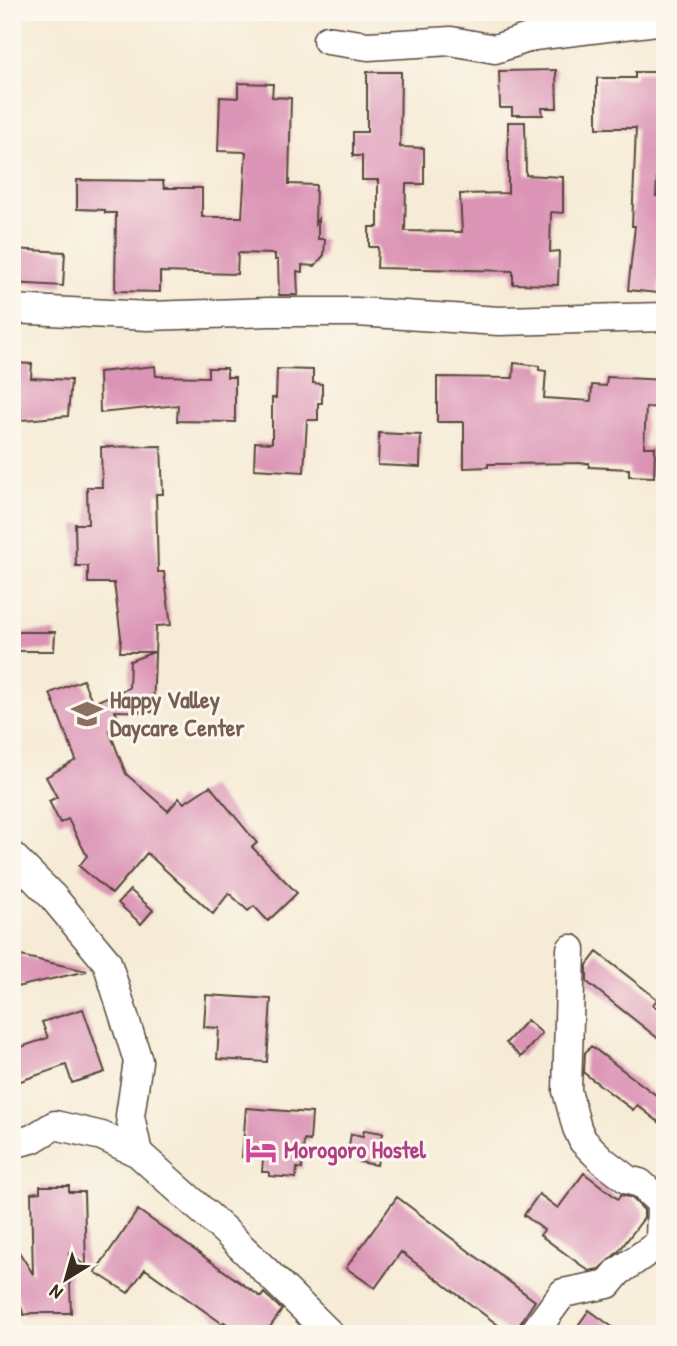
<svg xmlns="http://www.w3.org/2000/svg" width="677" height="1346" font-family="'Patrick Hand',sans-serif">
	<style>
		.building { fill: #dc94b6 }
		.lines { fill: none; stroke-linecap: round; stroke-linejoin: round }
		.minor-casing { stroke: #57473a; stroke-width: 31 }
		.minor { stroke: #fff; stroke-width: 28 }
		.labels { text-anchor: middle; stroke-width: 6; stroke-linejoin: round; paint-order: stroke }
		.education-label { font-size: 24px; font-weight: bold; fill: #785e54; stroke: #fbf7ec; text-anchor: start }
		.hotel-label { font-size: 24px; font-weight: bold; fill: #b23c85; stroke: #fbf7ec; text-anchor: start }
	</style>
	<rect width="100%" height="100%" fill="#fbf7ec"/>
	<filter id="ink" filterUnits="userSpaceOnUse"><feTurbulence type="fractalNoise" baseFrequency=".0143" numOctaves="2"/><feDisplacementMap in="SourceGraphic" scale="14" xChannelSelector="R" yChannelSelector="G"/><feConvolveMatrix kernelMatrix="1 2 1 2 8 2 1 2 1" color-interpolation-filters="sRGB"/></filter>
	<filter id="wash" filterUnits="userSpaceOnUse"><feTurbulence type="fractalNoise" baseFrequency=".00686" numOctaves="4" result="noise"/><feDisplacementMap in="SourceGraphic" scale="28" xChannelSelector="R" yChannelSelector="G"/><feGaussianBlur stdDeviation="1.57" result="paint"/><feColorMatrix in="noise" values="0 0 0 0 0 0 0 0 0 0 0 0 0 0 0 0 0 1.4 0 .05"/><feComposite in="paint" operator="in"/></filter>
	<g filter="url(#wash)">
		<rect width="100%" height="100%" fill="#f6ebd6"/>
		<g id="blocks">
			<path class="building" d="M556 70 557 108H542L543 115H512V108H500L499 71Z
				M367 72H401L400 147 424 148V184H406L405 231 462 232 460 194 508 193V122H525L526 175 563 177V213L551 212 550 252 559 251 558 285 513 284V271L377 268 378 247H369V227H378V180H362V156H353V132H367Z
				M635 72H659L660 134 656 196 665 197V249L658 293 628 290 635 226H632L636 128H597V78H635Z
				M238 83 273 84 272 97 291 98 289 184 316 185 315 224 318 219V239H325L324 255 315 266 302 265V272L297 271 298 295H279L278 260H275V254L238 253 237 274 160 272V292L115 291 116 213H105V210L77 209V180L163 181 164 188H202V217H242L246 152 218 151 220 97 238 98Z
				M12 249 65 252 63 286 12 283Z
				M12 363 32 364 31 378 71 380 68 416 12 421Z
				M514 363 539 366V370L546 371 544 398 591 401 592 385 606 386 607 377 665 380V408L646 407 644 447H655L654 477 629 476V469L589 467V463L488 464V467L464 468V422H437V377L513 378Z
				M155 366 156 376 208 377V368H227V377H235V422L177 421 178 405 100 413 99 372Z
				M277 369 313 370V383L322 384V403H318V420H307L304 472 254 469 255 442 272 443V398H276Z
				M379 433 421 435 420 467 378 465Z
				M161 446 163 494H156L158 572H164L171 625 156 626 153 712 115 711 121 725 109 730 126 774 168 811 179 798 184 803 210 786 257 843 252 847 297 893 268 921 254 906 248 911 229 893 213 914 147 853 112 894 79 866 87 856 68 819 60 823 49 801 57 797 46 777 76 760 50 693 83 680 93 703 129 688 130 661 154 652H120L121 637 114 583H88V566H76L75 524H88L87 487H102L101 447Z
				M12 632H55L54 651H12Z
				M130 890 153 910 141 924 118 903Z
				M597 952 657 999 653 1005 665 1014V1044L587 982V965Z
				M12 954 87 971 12 988Z
				M206 995 271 999 267 1062 217 1059 219 1028 204 1027Z
				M83 1009 105 1072 72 1083 66 1065 12 1084V1050L48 1038 42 1022Z
				M527 1020 542 1033 521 1057 506 1043Z
				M591 1046 665 1102V1127L637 1105 633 1110 584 1073 585 1053Z
				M246 1108 312 1113 310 1141 304 1140 302 1169 297 1168 296 1178 269 1176V1172H262L263 1159 242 1157Z
				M364 1130 383 1133 377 1165 359 1162 360 1153 348 1151 351 1134 363 1136Z
				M584 1173 618 1199 621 1195 632 1198 644 1210V1218L619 1251 599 1269 589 1271 540 1235 544 1230 524 1215 539 1194 558 1208Z
				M40 1186H69V1192H84L86 1266 69 1254 71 1313H32L24 1315 12 1283V1241L33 1274 31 1193 40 1192Z
				M397 1197 535 1301 520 1324 517 1334H510L401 1252 375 1288 346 1268Z
				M138 1210 261 1297 264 1293 282 1310 265 1334H241L224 1322 223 1324 145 1269 128 1293 95 1272Z
				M589 1310 622 1334H572Z"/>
		</g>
	</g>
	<g filter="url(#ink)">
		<use href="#blocks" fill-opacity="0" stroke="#57473a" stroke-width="2"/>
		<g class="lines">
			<defs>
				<path id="minor" d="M327 40 368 46 451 41 495 49 534 36 665 20
					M12 309 148 316 269 312H357L499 321 665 317
					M12 856 53 897 107 962 138 1061 130 1116 138 1153 224 1230 330 1334
					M571 949 567 1091 577 1128 583 1141 603 1161 628 1180 640 1183 661 1203 660 1243
					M12 1144 32 1139 55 1125 102 1136 138 1153
					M533 1334 563 1293 608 1284 618 1272 660 1243 665 1236"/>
			</defs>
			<use href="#minor" class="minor-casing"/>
			<use href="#minor" class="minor"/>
		</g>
	</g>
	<defs>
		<symbol id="school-bare" viewBox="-9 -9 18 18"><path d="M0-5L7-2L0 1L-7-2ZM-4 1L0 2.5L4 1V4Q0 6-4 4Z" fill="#8d6e63" stroke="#fbf7ec" stroke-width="2.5" paint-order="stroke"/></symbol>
		<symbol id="hotel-bare" viewBox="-9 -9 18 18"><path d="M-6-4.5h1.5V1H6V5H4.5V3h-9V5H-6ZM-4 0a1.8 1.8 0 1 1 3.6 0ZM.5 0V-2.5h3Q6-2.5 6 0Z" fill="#d1479c" stroke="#fbf7ec" stroke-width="2.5" paint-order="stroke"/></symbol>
	</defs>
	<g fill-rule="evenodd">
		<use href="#school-bare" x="65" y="692" width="44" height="44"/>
		<use href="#hotel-bare" x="239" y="1128" width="44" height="44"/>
	</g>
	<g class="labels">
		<g class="education-label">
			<text x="110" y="708">Happy Valley<tspan x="110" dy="28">Daycare Center</tspan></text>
		</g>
		<g class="hotel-label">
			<text x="284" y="1158">Morogoro Hostel</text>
		</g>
	</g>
	<rect width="677" height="1346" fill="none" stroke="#fbf7ec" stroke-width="42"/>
	<g transform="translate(66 1279) rotate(217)" stroke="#fbf7ec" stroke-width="5" paint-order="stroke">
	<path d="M0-5L12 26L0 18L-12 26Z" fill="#3b2a1e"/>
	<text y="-10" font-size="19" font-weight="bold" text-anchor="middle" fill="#3b2a1e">N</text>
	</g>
</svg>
